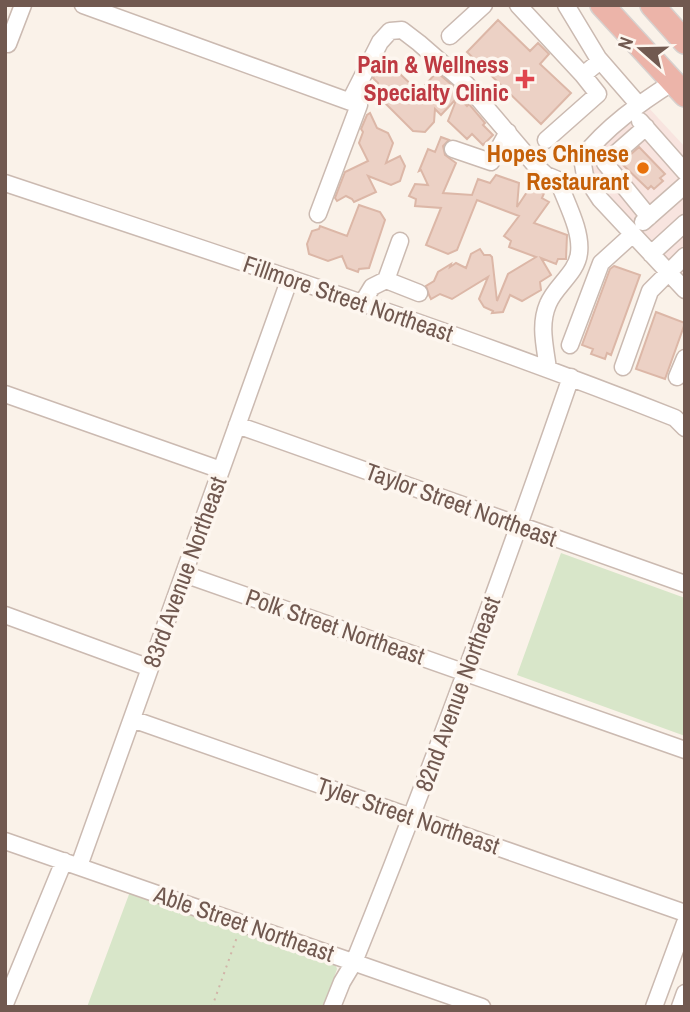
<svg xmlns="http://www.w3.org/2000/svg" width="690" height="1012" font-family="'Archivo Narrow',sans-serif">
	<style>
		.commercial { fill: #f8e4df }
		.green { fill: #d8e6c9 }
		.building { fill: #ecd1c5; stroke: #dcb7a7; stroke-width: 2 }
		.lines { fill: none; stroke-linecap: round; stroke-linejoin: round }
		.minor-casing { stroke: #cbbab1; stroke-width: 19 }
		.highway-casing { stroke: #d7d1ce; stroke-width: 26 }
		.path { stroke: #d1b4a8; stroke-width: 2; stroke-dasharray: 2 5; stroke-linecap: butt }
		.minor { stroke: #fff; stroke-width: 16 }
		.highway { stroke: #ecb4a9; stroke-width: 23 }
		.health-dot { fill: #e0444e; stroke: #fdf6ef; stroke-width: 2.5 }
		.food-dot { fill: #e8710a; stroke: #fdf6ef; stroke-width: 2.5 }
		.labels { text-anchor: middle; stroke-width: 7; stroke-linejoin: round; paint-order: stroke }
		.health-label { font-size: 24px; font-weight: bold; fill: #be3a42; stroke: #fdf6ef; text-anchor: end }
		.food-label { font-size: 24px; font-weight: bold; fill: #c56008; stroke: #fdf6ef; text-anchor: end }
		.street-label { font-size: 24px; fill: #715950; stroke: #fdf6ef }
	</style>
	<rect width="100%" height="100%" fill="#faf2e9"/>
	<path class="commercial" d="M646 105 685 147V280L590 173 594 151Z"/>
	<path class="green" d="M561 553 685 598V736L517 675Z
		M131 889 334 960 337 969 324 1007H87Z"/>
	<path class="building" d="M498 20 530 51 538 43 549 54 540 64 571 93 541 124 467 52Z
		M381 64 389 72H398L419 92 435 74H439L459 91 458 97 467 106 469 104 485 123 483 125 493 135 483 145 472 134 467 139 448 121 457 98 441 115 435 109 434 122 425 132 413 131 375 93 378 83 373 78Z
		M370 113 377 128 388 133 393 143 386 163 400 156 405 166 400 181 391 185 368 176 376 192 354 202 352 199 346 196 337 201 335 198 345 172 368 161 359 143 363 132 361 129 367 115Z
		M441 137 449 140 443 146 445 155 456 163 443 193 472 195 478 179 490 183 496 175 519 183 517 207 531 186 545 191 542 198 549 202 534 223 567 235 566 259H558L556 264 541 258 551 275 540 282 541 290 522 301 510 295 503 312 492 313 493 311 484 307 479 299 488 277 452 299 440 294 431 299 429 295 426 286 434 281 438 272 451 264 450 267 456 263 466 268 471 254 480 249 484 255H490L492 257 497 301 508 274 536 257 509 247 511 241 504 236 519 216 477 200 457 250 448 254 426 245 441 208 415 206 416 199 409 196 415 184 428 185 421 170 419 171 428 149 435 152Z
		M639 147 665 174 660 178 663 181 654 189 651 186 648 189 621 163Z
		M359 205 380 212 385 220 369 268 359 269 358 272 347 268 342 256 328 261 309 254 307 244 312 231 319 229 320 226 347 236Z
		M614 266 640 275 611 355 607 353 605 359 591 354 593 349 582 345 610 269Z
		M656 312 685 323 665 379 636 369Z"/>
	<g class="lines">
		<defs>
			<path id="minor" d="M83 5 359 105 318 214
				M518 5 583 75 600 61
				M566 5 598 58 638 104
				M450 36 484 5
				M8 44 23 5
				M673 82C640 103 606 127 582 158L585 176 600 199 685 290
				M350 101 380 42 390 31 402 30 419 43 466 84 535 165 546 175 558 180C565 201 582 230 579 253 577 273 555 286 548 304 539 325 545 346 548 369
				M640 121 685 172
				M646 127 605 163 649 217
				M546 140 598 94 583 75
				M453 149 491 162 508 132
				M5 183C230 258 455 331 675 418L685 428
				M643 222 685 185
				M651 254 685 223
				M386 280 419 293
				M363 302 372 287 386 280 400 241
				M570 345 601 263 633 234
				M623 367 650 291 685 256
				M677 377 685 358
				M5 394 221 470
				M237 425 685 584
				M184 574 685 750
				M5 615 150 668
				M132 719 685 913
				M5 841 482 1007
				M79 866 290 278
				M5 1004 64 861
				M332 1007 342 982 354 962C432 769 503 573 571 377
				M654 1007 685 923
				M680 1007 685 993"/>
			<path id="highway" d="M602 5 685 95
				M652 5 685 42"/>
		</defs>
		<use href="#minor" class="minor-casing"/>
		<use href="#highway" class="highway-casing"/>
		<path class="path" d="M212 1007 237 937"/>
		<use href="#minor" class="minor"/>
		<use href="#highway" class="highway"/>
	</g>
	<path class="health-dot" d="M521.5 68.5h7v7h7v7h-7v7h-7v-7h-7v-7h7z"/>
	<circle class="food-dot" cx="643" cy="168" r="7"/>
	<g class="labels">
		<g class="health-label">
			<text x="509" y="73">Pain &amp; Wellness<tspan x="509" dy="28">Specialty Clinic</tspan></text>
		</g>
		<g class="food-label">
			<text x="629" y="162">Hopes Chinese<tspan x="629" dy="28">Restaurant</tspan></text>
		</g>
		<g class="street-label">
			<text transform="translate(348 299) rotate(19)" y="8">Fillmore Street Northeast</text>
			<text transform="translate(461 505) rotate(20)" y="8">Taylor Street Northeast</text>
			<text transform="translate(185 572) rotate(-70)" y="8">83rd Avenue Northeast</text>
			<text transform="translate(335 627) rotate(19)" y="8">Polk Street Northeast</text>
			<text transform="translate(458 694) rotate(-70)" y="8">82nd Avenue Northeast</text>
			<text transform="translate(408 816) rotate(19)" y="8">Tyler Street Northeast</text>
			<text transform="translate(244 924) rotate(19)" y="8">Able Street Northeast</text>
		</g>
	</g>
	<rect width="690" height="1012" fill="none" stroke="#715950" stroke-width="14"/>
	<g transform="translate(641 49) rotate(290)" stroke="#fdf6ef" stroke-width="5" paint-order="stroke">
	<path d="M0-5L12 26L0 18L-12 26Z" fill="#715950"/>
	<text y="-10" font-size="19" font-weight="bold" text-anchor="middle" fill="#715950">N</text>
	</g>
</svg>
